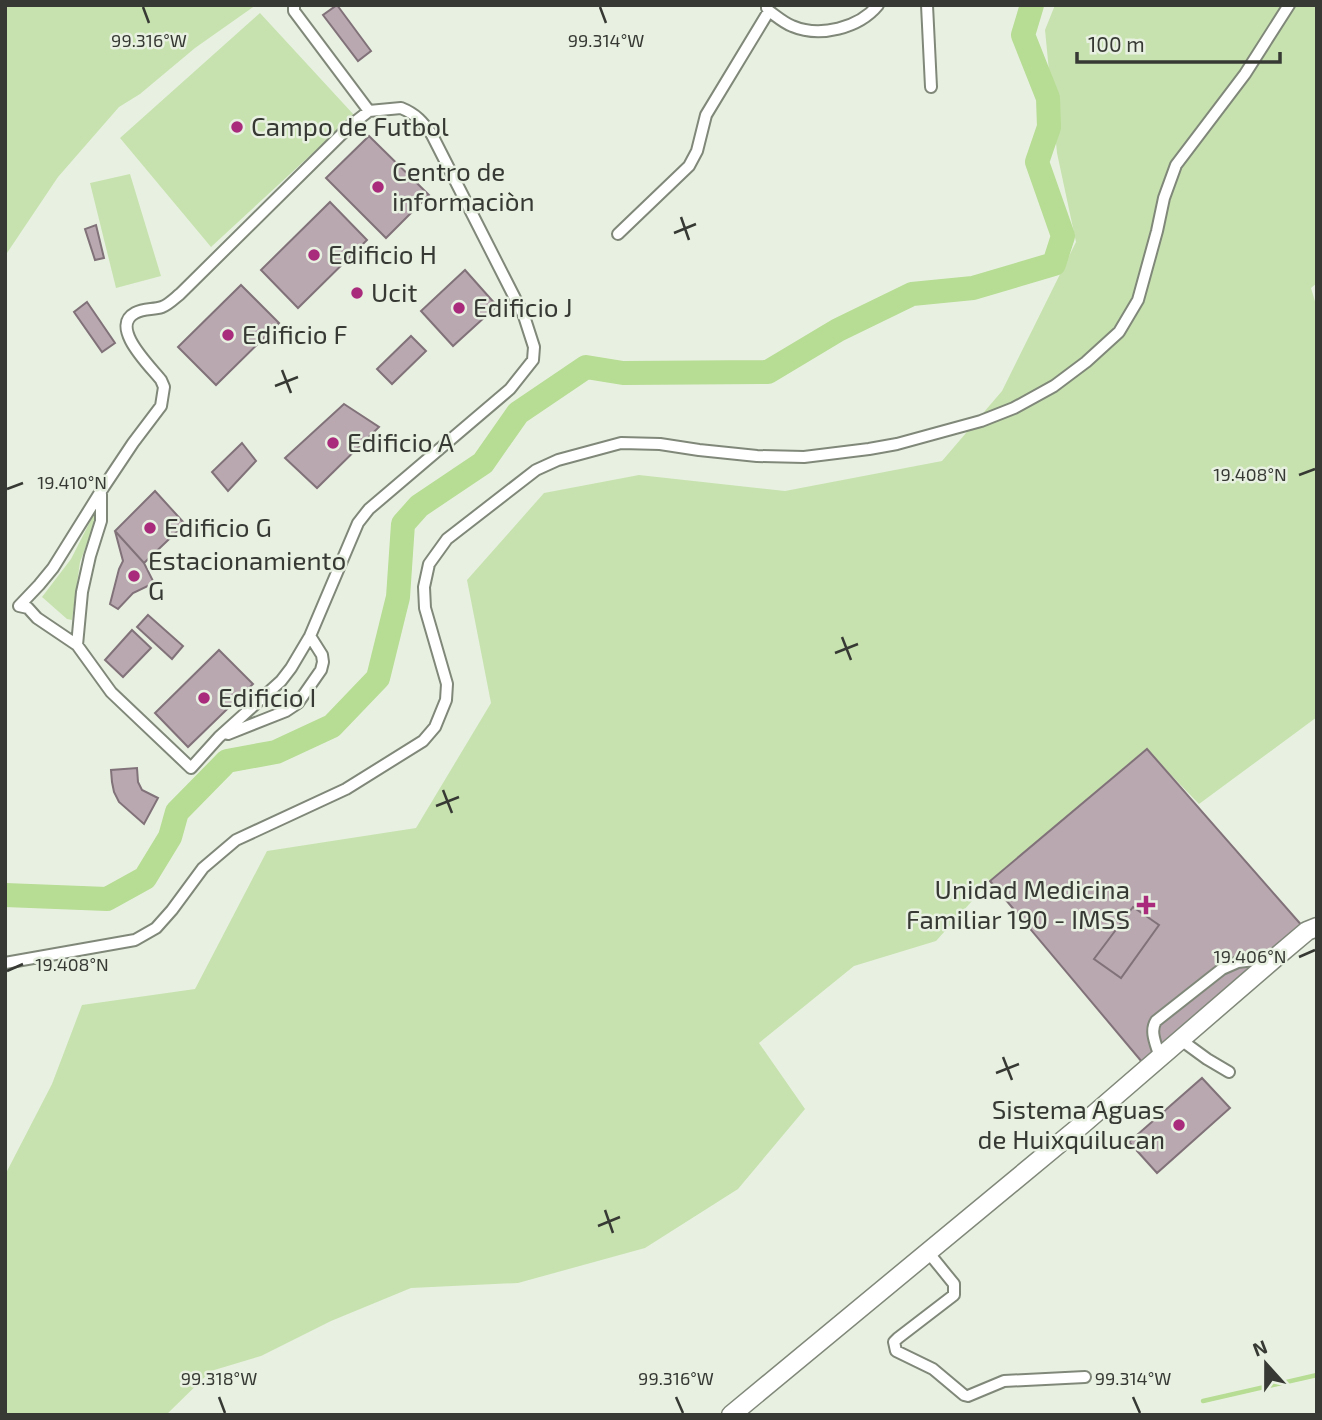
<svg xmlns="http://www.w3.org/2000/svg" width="1322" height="1420" font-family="'Exo 2',sans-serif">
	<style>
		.green { fill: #c7e2af }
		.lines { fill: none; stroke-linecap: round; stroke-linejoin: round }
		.stream { stroke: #b7dc94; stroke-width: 4.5 }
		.river { stroke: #b7dc94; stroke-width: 24 }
		.building { fill: #b9a8b0; stroke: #817179; stroke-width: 2 }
		.street-casing { stroke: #80887a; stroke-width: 14 }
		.primary-casing { stroke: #80887a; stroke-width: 21 }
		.street { stroke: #fff; stroke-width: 10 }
		.primary { stroke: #fff; stroke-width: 18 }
		.ticks { fill: none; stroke: #373a34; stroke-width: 2.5 }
		.poi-dot { fill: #a92b7c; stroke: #e8f1e1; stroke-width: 2.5 }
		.labels { text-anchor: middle; stroke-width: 5; stroke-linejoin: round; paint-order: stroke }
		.poi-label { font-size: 26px; fill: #373a34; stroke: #e8f1e1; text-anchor: start }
		.ticks-label { font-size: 18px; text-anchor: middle; fill: #373a34; stroke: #e8f1e1; stroke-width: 5; stroke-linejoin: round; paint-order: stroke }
	</style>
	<rect width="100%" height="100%" fill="#e8f1e1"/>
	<path class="green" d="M5 5H256L195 48 140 94 119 107 58 177 5 256Z
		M1055 5H1317V283L1311 288 1317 308V717L1199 804 1146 749 990 881 936 941 854 966 759 1043 805 1109 738 1189 645 1248 518 1283 411 1288 331 1321 261 1356 211 1371 166 1415H5V1175L52 1084 82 1005 195 989 267 851 416 828 491 703 467 580 544 493 639 475 785 491 942 461 1002 391 1076 242 1057 153 1045 30Z
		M260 13 354 115 211 247 120 138Z
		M130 174 161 276 116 288 90 183Z
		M97 508 96 520 80 562 72 620 67 619 42 597 71 559Z"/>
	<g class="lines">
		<path class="stream" d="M1203 1401 1317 1375"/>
		<path class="river" d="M5 895 107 899 145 878 170 837 177 812 227 761 276 752 332 726 378 678 398 597 403 524 419 506 483 463 518 413 586 367 623 373 768 372 838 330 912 294 973 288 1054 264 1063 236 1037 162 1049 127 1048 98 1023 35 1032 5"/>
	</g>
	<path class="building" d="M337 5 371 51 358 61 323 15Z
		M369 136 429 195 386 238 326 178Z
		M330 202 367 240 298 308 261 270Z
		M96 225 104 258 95 260 85 229Z
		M465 270 497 306 453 346 421 311Z
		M241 285 279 323 216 385 178 347Z
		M87 302 115 343 102 352 74 312Z
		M411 336 426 351 392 384 377 369Z
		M344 404 379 427 317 488 285 458Z
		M242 443 256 461 228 491 212 472Z
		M155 491 185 524 144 563 115 531Z
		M115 531 144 563 154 583 133 593 118 609 110 604 119 569 123 561Z
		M148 615 183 646 172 659 137 627Z
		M132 630 151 648 123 677 105 660Z
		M219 650 253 684 188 747 155 713Z
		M1147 749 1304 928 1142 1062 990 881Z
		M137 768 138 782 142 790 158 798 144 824 119 802 114 792 112 782 111 770Z
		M1133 907 1159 925 1121 978 1094 959Z
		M1202 1078 1230 1108 1157 1173 1129 1142Z"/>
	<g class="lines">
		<defs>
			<path id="street" d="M294 5V11L369 111
				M927 5 931 87
				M767 8 769 11C776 16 784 23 792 26 820 38 859 28 878 5
				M401 108C416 114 423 122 432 135L524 316 534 347 533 360 510 389 369 509 358 523 310 636 291 668 281 681 219 737 191 768 111 692 77 645 37 618 28 608 19 606 39 585 53 568 101 491 133 443 161 406 164 387 161 380C150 366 109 327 135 313 144 308 153 310 162 307 168 305 175 298 180 294L351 125 369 111Z
				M618 234 689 166 697 151 706 115 769 11
				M77 645 82 592 90 556 101 521V494
				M228 734 286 711 298 703 321 670 323 662 322 655 310 636
				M5 963 135 940 156 928 172 910 203 868 236 840 346 789 423 741 435 727 446 700 447 684 425 608 424 587 429 564 447 539 536 470 558 460 621 443 660 444 699 450 757 456 804 457 869 449 897 444 981 421 1014 408 1054 386 1086 362 1119 332 1138 300 1157 231 1164 198 1176 165 1245 74 1289 5
				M1181 1040 1207 1059 1229 1072
				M1160 1058C1157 1046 1149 1032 1156 1021L1222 969 1238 962 1272 958
				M928 1252 954 1284V1295L898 1338 894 1342 896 1351 933 1369 964 1395 968 1396 1004 1381 1085 1377"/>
			<path id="primary" d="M731 1415 1084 1123 1275 958 1307 931 1317 927"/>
		</defs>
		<use href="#street" class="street-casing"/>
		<use href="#primary" class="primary-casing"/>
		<use href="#street" class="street"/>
		<use href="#primary" class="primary"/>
	</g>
	<path class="ticks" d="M143 7 149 23M600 7 606 23M681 217 689 240M674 233 696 224M282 370 291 393M275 386 298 377M1299 475 1315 469M7 489 23 483M842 637 851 660M835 653 858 644M443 790 452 813M436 806 459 797M1299 957 1315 950M7 971 23 964M1003 1057 1012 1080M996 1073 1019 1064M605 1210 613 1233M598 1226 620 1217M219 1397 225 1413M676 1397 683 1413M1133 1397 1140 1413"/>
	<g class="poi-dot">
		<circle cx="237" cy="127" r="7"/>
		<circle cx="378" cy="187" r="7"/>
		<circle cx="314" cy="255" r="7"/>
		<circle cx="357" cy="293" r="7"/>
		<circle cx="459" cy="308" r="7"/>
		<circle cx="228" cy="335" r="7"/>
		<circle cx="333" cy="443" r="7"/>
		<circle cx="150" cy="528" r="7"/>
		<circle cx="134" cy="576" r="7"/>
		<circle cx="204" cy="698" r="7"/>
		<path d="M1142.5 894.5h7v7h7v7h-7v7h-7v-7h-7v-7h7z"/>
		<circle cx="1179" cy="1125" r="7"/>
	</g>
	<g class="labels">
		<g class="poi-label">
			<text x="251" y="136">Campo de Futbol</text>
			<text x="392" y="181">Centro de<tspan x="392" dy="30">informaciòn</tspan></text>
			<text x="328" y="264">Edificio H</text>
			<text x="371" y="302">Ucit</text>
			<text x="473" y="317">Edificio J</text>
			<text x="242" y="344">Edificio F</text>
			<text x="347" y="452">Edificio A</text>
			<text x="164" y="537">Edificio G</text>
			<text x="148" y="570">Estacionamiento<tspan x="148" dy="30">G</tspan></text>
			<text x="218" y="707">Edificio I</text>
			<text x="1130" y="899" text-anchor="end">Unidad Medicina<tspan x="1130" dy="30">Familiar 190 - IMSS</tspan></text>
			<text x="1165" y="1119" text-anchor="end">Sistema Aguas<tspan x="1165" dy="30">de Huixquilucan</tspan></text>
		</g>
	</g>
	<g class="ticks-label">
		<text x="149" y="47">99.316°W</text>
		<text x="606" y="47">99.314°W</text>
		<text x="1250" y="481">19.408°N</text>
		<text x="72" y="489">19.410°N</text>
		<text x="1250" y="963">19.406°N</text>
		<text x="72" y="971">19.408°N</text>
		<text x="219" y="1385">99.318°W</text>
		<text x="676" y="1385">99.316°W</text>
		<text x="1133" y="1385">99.314°W</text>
	</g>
	<rect width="1322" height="1420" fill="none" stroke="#373a34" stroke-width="14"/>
	<g transform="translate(1266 1364) rotate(339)" stroke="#e8f1e1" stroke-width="5" paint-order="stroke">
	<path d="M0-5L12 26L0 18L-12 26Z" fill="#373a34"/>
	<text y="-10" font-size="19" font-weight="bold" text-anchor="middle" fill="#373a34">N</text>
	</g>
	<path d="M1077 52v10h203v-10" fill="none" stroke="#373a34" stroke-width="3.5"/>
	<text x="1088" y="52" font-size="21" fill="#373a34" stroke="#e8f1e1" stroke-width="5" paint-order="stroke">100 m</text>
</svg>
